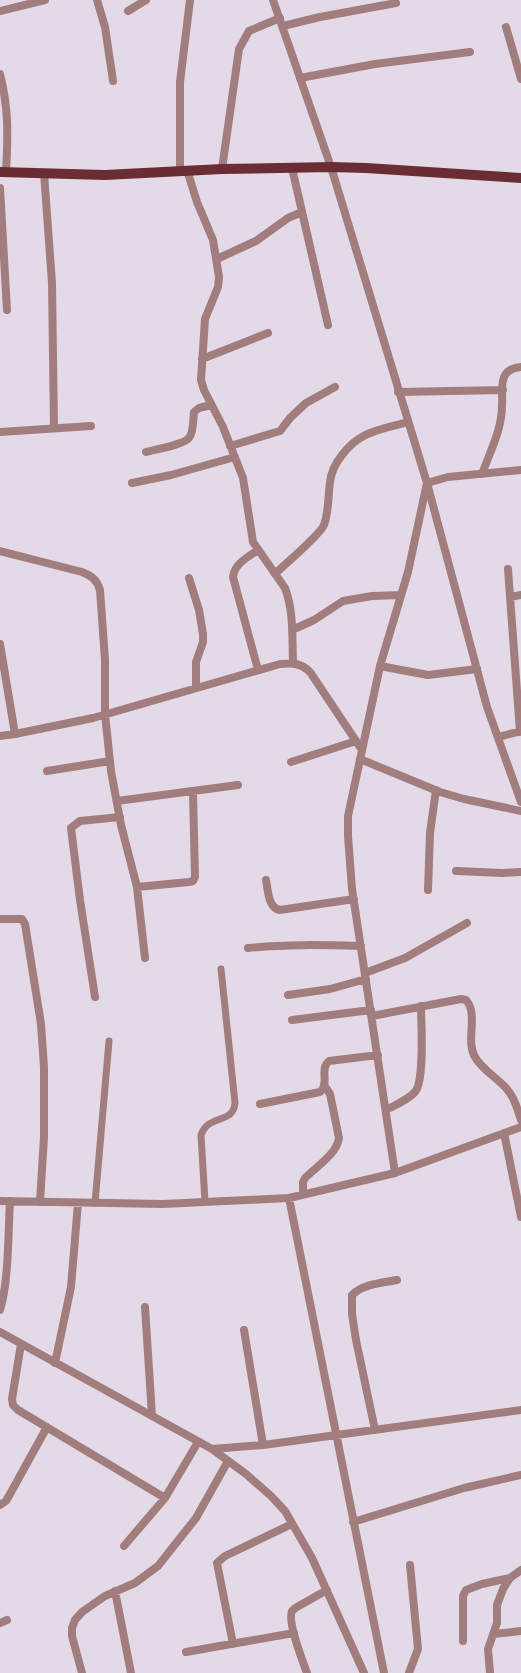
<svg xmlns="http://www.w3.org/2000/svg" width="521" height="1673" font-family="'Alegreya Sans',sans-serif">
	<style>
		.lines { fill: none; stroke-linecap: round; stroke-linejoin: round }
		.service { stroke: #a27d7e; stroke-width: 7 }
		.minor { stroke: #a27d7e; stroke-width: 8 }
		.tertiary { stroke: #a27d7e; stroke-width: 8 }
		.primary { stroke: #6a2d33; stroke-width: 10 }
	</style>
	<rect width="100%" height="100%" fill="#e4dae7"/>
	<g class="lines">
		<path class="service" d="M205 1202 201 1135C209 1113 233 1125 235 1103L221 969
			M95 1203 109 1041"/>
		<path class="minor" d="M97 0 105 27 113 81
			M0 11 45 0
			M128 11 146 0
			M283 26 320 17 396 3
			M506 27 521 79
			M0 74C9 110 8 135 6 172
			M300 78 375 64 470 52
			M292 168 328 325
			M222 169 239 49 249 31 280 18
			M180 170V82L190 0
			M187 170 197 202 213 240 219 277 218 287 205 319 201 380 204 390 223 427 243 478 253 542 285 588C294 612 292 637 293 663
			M44 173 52 283 54 428
			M0 188 7 310
			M217 259 256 241 288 218 302 212
			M202 359 268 333
			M398 392 503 390
			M0 432 91 426
			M230 446 280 431 290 418 306 403 335 387
			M146 452C156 449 183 445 189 438 194 432 193 419 194 412L199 408 211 405
			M482 474C490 452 502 429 502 406 503 397 500 383 505 375 508 370 515 367 521 367
			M132 483 171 475 235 457
			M258 550C248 557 234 564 233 577L258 670
			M0 551 82 572C92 576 97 580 100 590L105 660V714L111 771 121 825 137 887 145 958
			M508 569 520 732
			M275 574C285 564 320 535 324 525 329 511 328 496 330 482 331 472 335 464 342 455 360 431 380 430 408 422
			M189 578 199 610 203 634V642L196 662V688
			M510 597 521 595
			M292 630 314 620 343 601 372 596 401 595
			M0 644 15 734
			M380 666 428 675 477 669
			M0 736 15 734 93 718 280 664C293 663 301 663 310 672L362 750
			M498 737 521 731
			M360 759 440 792 464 799 521 811
			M291 762 356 741
			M47 771 110 761
			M117 801 238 785
			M456 871 503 873 521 872
			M266 880C268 890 268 908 280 910L354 899
			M137 887 189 882 193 881 195 877 193 792
			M428 890 430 833 436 790
			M0 919H22L25 924 41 1024 44 1067V1137L40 1202
			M248 948C286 944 323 945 361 946
			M365 973 405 958 467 923
			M288 995 330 989 366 979
			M95 997 80 900 71 828 80 821 120 817
			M372 1016 461 999 466 1000C479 1015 465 1040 475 1057 481 1068 494 1076 503 1085 513 1094 517 1107 521 1120
			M292 1020 371 1010
			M260 1104 320 1092C330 1084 319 1069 329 1061L378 1055
			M386 1110C395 1105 408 1100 415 1092 425 1080 421 1023 421 1006
			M504 1133 521 1217
			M395 1173 352 889 348 836V816L380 666 408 572 427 483 448 477 521 470
			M303 1195V1182L305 1178C316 1167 337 1154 339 1138L330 1094 324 1085
			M289 1198 384 1673
			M0 1201 163 1204 289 1198 395 1173 521 1127
			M145 1307 152 1416
			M0 1310C9 1280 8 1234 10 1201
			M244 1330 263 1445
			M0 1332 212 1449 246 1474 271 1496 285 1511 312 1558 364 1673
			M21 1344 12 1399 13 1405 18 1410 165 1498
			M55 1363 71 1287 78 1203
			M375 1430 356 1340 352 1314V1295C363 1284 381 1283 397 1280
			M212 1449 263 1445 521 1410
			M0 1505 6 1501 10 1494 47 1427
			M353 1522 464 1488 521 1475
			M124 1546 165 1498 198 1442
			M115 1591 131 1673
			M0 1623 7 1620
			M494 1634 521 1631
			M463 1641V1596L466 1590 482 1584 510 1578
			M233 1644 217 1563 225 1556 292 1524
			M186 1652 294 1633
			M82 1673 72 1636V1628L75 1620 82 1612 105 1596 135 1583 158 1566 196 1518 228 1461
			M307 1673C303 1662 287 1621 292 1611 293 1610 295 1608 297 1607L327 1590
			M409 1673 418 1649 410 1565
			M490 1673 488 1649 497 1623V1605L503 1589 510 1578 521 1570"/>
		<path class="tertiary" d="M273 0 331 167 427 483 487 707 521 802"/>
		<path class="primary" d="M0 172 105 175 222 169 331 167 366 168 521 178"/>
	</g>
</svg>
